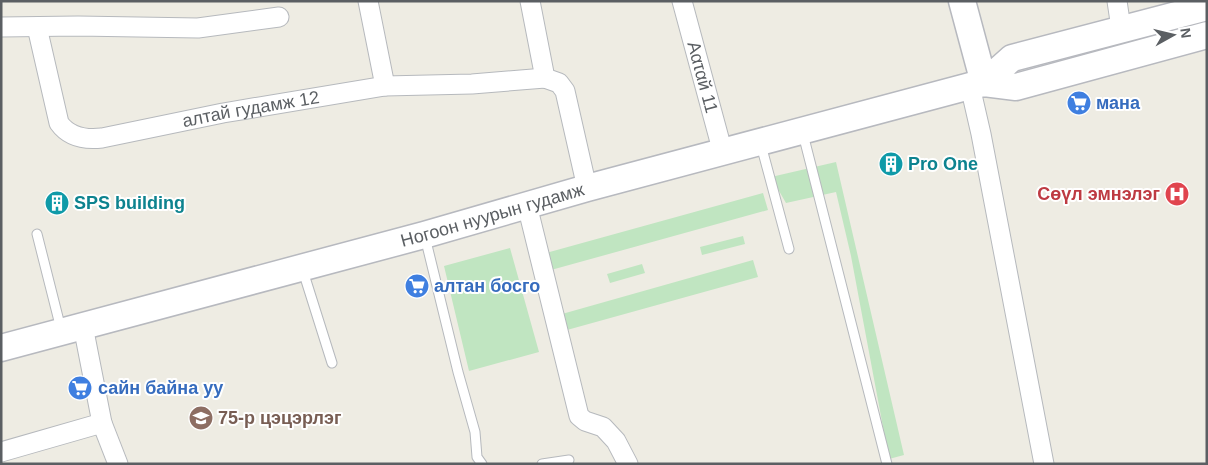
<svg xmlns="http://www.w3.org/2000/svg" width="1208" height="465" font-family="Arial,sans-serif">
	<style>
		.green { fill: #c0e5c1 }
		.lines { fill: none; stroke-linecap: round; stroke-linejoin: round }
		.lane-casing { stroke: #b6b9bd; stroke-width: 11 }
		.street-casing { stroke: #b6b9bd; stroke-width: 21 }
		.secondary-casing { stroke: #b7b9bf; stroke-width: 29 }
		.lane { stroke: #fff; stroke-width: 9 }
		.street { stroke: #fff; stroke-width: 19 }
		.secondary { stroke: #fff; stroke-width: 26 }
		.labels { text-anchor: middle; stroke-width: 4; stroke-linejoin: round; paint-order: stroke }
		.street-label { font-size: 18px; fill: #5b5f63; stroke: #fff }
		.shop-label { font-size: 18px; font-weight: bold; fill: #366cbe; stroke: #fff; text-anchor: start }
		.culture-label { font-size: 18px; font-weight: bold; fill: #0d838f; stroke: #fff; text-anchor: start }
		.health-label { font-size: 18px; font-weight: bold; fill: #be3a42; stroke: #fff; text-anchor: end }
		.education-label { font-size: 18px; font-weight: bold; fill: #785e54; stroke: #fff; text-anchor: start }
	</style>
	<rect width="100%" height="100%" fill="#eeece3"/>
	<path class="green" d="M836 162 904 455 889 459 851 256 836 192 786 203 771 177Z
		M763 193 768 210 551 270 546 253Z
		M743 236 745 244 702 255 700 247Z
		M510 248 539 352 469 371 444 266Z
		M753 260 758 277 567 330 562 314Z
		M642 264 645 273 610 283 607 274Z"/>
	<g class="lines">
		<defs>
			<path id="lane" d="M803 134 887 464
				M761 145 789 249
				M37 234 61 329
				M425 237 458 372 475 432 477 457 482 464
				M303 271 332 363
				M542 464 569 460"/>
			<g id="street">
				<path d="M368 1 385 86"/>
				<path d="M530 1 545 78 559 83 565 91 587 188"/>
				<path id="s1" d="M682 1 723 153"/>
				<path d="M1117 1 1121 28"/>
				<path d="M1 27 78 26 198 28 279 17"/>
				<path id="s2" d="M37 27 59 123C69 137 85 140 102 138L223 113 385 86 472 84 545 78"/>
				<path d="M970 86 981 134 1044 464"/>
				<path d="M527 205 579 416 585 421 603 427 616 441 628 464"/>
				<path d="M102 423 118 464"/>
				<path d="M1 452 102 423 83 326"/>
			</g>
			<g id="secondary">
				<path d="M962 1 984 83"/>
				<path d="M984 83 1012 58 1207 7"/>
				<path id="s3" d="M1 348 424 235 587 188 970 86 984 83 1016 87 1207 35"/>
			</g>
		</defs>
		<use href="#lane" class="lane-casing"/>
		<use href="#street" class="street-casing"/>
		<use href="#secondary" class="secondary-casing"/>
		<use href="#lane" class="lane"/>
		<use href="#street" class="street"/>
		<use href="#secondary" class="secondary"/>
	</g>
	<defs>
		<symbol id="supermarket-disc" viewBox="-11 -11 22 22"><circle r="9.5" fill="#3f7fe0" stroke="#fff"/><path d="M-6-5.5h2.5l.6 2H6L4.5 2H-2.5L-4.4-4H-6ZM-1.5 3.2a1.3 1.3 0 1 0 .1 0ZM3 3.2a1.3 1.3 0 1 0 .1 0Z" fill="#fff"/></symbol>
		<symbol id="building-disc" viewBox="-11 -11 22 22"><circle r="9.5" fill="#0f9aa8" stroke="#fff"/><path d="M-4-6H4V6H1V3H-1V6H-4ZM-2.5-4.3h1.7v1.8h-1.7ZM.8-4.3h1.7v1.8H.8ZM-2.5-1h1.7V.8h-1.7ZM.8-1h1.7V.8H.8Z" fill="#fff"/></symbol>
		<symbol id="hospital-disc" viewBox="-11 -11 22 22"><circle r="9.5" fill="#e0444e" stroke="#fff"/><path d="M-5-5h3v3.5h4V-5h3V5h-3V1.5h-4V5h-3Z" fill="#fff"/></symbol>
		<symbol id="school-disc" viewBox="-11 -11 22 22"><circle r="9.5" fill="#8d6e63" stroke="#fff"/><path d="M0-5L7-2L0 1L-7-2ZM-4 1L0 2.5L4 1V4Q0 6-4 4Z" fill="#fff"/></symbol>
	</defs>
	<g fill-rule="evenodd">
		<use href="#supermarket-disc" x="1065" y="89" width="28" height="28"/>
		<use href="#building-disc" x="877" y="150" width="28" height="28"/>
		<use href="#hospital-disc" x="1163" y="180" width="28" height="28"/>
		<use href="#building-disc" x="43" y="189" width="28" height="28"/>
		<use href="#supermarket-disc" x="403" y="272" width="28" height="28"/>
		<use href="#supermarket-disc" x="66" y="374" width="28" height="28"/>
		<use href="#school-disc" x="187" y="404" width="28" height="28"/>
	</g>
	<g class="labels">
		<g class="street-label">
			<text dy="6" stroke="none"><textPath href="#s1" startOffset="79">Ααταй 11</textPath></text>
			<text dy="6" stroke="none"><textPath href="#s2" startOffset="298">алтай гудамж 12</textPath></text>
			<text dy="6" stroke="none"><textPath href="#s3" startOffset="509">Ногоон нуурын гудамж</textPath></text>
		</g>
		<g class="shop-label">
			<text x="1096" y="109">мана</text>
			<text x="434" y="292">алтан босго</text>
			<text x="98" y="394">сайн байна уу</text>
		</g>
		<g class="culture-label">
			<text x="908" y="170">Pro One</text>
			<text x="74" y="209">SPS building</text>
		</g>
		<g class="health-label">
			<text x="1160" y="200">Сөүл эмнэлэг</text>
		</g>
		<g class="education-label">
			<text x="218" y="424">75-р цэцэрлэг</text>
		</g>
	</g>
	<rect width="1208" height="465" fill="none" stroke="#5b5f63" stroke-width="5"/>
	<g transform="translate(1173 35) rotate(82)" stroke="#ffffff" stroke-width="4" paint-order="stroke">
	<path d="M0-4L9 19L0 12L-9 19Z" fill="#5b5f63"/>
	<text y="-8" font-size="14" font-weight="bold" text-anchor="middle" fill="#5b5f63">N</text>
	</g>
</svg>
